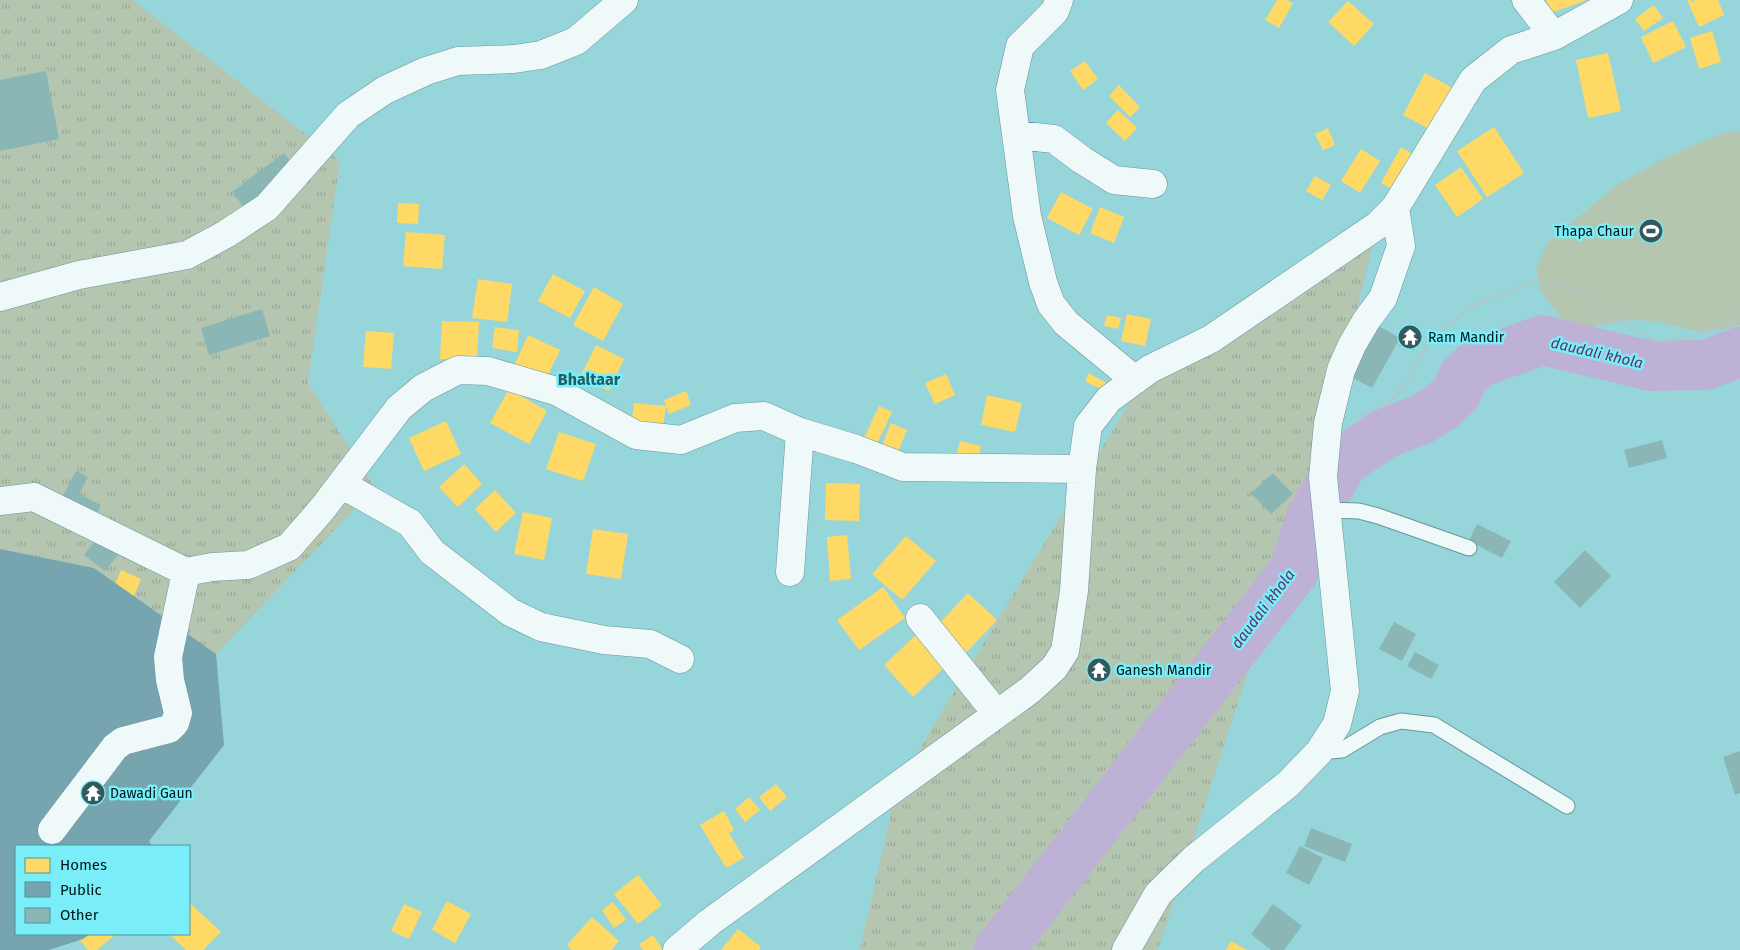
<svg xmlns="http://www.w3.org/2000/svg" width="1740" height="950" font-family="'Fira Sans',sans-serif">
	<style>
		.grass { fill: url(#grass-tufts) }
		.garden { fill: #b4c5b0 }
		.homes { fill: #ffd966 }
		.public { fill: #76a5af }
		.lines { fill: none; stroke-linecap: round; stroke-linejoin: round }
		.river { stroke: #bdb2d5; stroke-width: 50 }
		.building { fill: #8ab6b6 }
		.lane-casing { stroke: #66969a; stroke-width: 17 }
		.street-casing { stroke: #66969a; stroke-width: 29 }
		.path { stroke: #b4c5c7; stroke-width: 3; stroke-dasharray: 4 2.5; stroke-linecap: butt }
		.lane { stroke: #eff9fa; stroke-width: 15 }
		.street { stroke: #eff9fa; stroke-width: 28 }
		.labels { text-anchor: middle; stroke-width: 5; stroke-linejoin: round; paint-order: stroke }
		.poi-label { font-size: 14px; fill: #00171a; stroke: #79eef8; text-anchor: start }
		.water-label { font-size: 15px; font-style: italic; fill: #622e68; stroke: #79eef8 }
		.quarter-label { font-size: 16px; font-weight: bold; fill: #206065; stroke: #79eef8 }
	</style>
	<defs>
		<pattern id="grass-tufts" width="24" height="20" patternUnits="userSpaceOnUse" patternTransform="scale(1.25)"><rect width="24" height="20" fill="#b4c5b0"/><path d="M3 7l-1-3M5 7V3M7 7l1-3M15 17l-1-3M17 17v-4M19 17l1-3" fill="none" stroke="#99a897"/></pattern>
	</defs>
	<rect width="100%" height="100%" fill="#96d6db"/>
	<path class="grass" d="M0 0H133L340 161 308 383 375 488 216 654 94 568 0 549Z
		M1378 225 1328 423 1158 950H860L897 786 1150 369Z"/>
	<path class="garden" d="M1740 131V325L1721 330 1697 331 1653 321 1630 320 1585 327 1566 324 1540 290 1536 270 1547 243 1618 184 1665 158 1722 133Z"/>
	<path class="homes" d="M1277 0H1287L1293 3 1279 28 1265 20Z
		M1546 0H1587L1551 13Z
		M1687 0H1692L1689 3 1695 0H1718L1724 15 1699 27Z
		M1348 1 1374 24 1354 46 1328 22Z
		M1654 5 1663 18 1644 31 1635 19Z
		M1673 21 1686 47 1653 63 1641 37Z
		M1712 31 1721 62 1699 69 1690 38Z
		M1608 53 1621 111 1588 118 1576 60Z
		M1085 61 1098 79 1083 90 1070 71Z
		M1425 73 1456 90 1433 131 1403 115Z
		M1119 85 1140 107 1130 117 1109 96Z
		M1118 110 1137 128 1125 141 1106 123Z
		M1494 127 1524 173 1487 197 1457 151Z
		M1328 128 1335 145 1323 150 1315 134Z
		M1401 147 1419 158 1399 193 1381 183Z
		M1361 149 1380 161 1360 193 1341 181Z
		M1461 167 1483 199 1457 217 1435 185Z
		M1315 176 1331 185 1322 200 1306 191Z
		M1061 192 1093 209 1079 235 1047 218Z
		M398 203 419 204 418 224 397 223Z
		M1100 207 1124 217 1114 243 1090 233Z
		M406 232 445 235 442 269 403 266Z
		M553 274 585 291 570 318 538 301Z
		M478 279 512 284 507 322 472 318Z
		M594 287 623 304 603 341 573 325Z
		M1127 314 1151 319 1145 346 1121 341Z
		M1107 315 1121 318 1118 329 1104 326Z
		M442 321 479 322 477 360 440 359Z
		M495 327 519 330 517 352 492 348Z
		M366 331 394 333 391 369 363 367Z
		M528 335 560 350 544 383 513 368Z
		M596 345 624 359 609 391 580 377Z
		M1089 373 1110 385 1106 392 1085 381Z
		M946 374 955 395 935 404 925 383Z
		M509 389 547 411 529 444 490 423Z
		M686 391 691 405 669 414 664 400Z
		M987 395 1022 403 1015 432 981 425Z
		M634 403 666 406 663 427 631 424Z
		M879 406 892 412 875 448 862 442Z
		M446 421 461 454 424 471 409 438Z
		M891 423 907 430 895 459 879 452Z
		M559 432 596 444 583 481 546 469Z
		M960 441 981 446 979 458 957 453Z
		M464 464 482 484 458 507 439 487Z
		M826 483 860 484 859 521 825 520Z
		M495 490 516 513 496 532 475 509Z
		M523 512 552 518 544 560 514 554Z
		M593 529 628 534 621 579 586 574Z
		M847 535 851 579 830 581 827 537Z
		M906 536 936 561 902 600 872 574Z
		M121 570 141 579 134 596 114 587Z
		M883 587 905 618 859 650 837 620Z
		M968 593 997 620 963 656 934 629Z
		M35 619 65 634 45 675 15 660Z
		M918 633 947 665 913 697 884 665Z
		M75 650 95 668 64 702 44 684Z
		M126 651 142 661 126 686 110 675Z
		M12 669 39 694 19 716 0 698V683Z
		M0 736 11 746 0 759Z
		M147 759 172 784 144 813 118 789Z
		M776 784 787 797 770 811 759 797Z
		M0 791 14 801 0 821Z
		M749 797 760 810 745 822 735 809Z
		M724 811 734 830 729 833 744 858 726 868 700 825Z
		M638 875 662 905 638 924 614 894Z
		M8 895 16 911V919L0 928V899Z
		M447 901 471 914 455 943 432 930Z
		M613 902 626 920 614 928 602 910Z
		M191 904 221 932 203 950H186L169 934H189V906Z
		M404 904 422 912 409 939 391 931Z
		M592 917 619 941 611 950H572L567 945Z
		M738 929 761 947 759 950H721Z
		M75 934H116L97 950H88Z
		M653 935 663 950H643L639 944Z
		M1231 941 1247 950H1226Z"/>
	<path class="public" d="M1406 325 1421 330 1414 350 1399 345Z
		M0 549 94 568 216 654 224 745 149 841 152 846H16V934H90L83 939 49 950H0Z"/>
	<g class="lines">
		<path class="river" d="M999 950 1294 571 1312 516 1344 461 1384 434 1422 419 1441 407 1456 394 1463 377 1478 363 1543 340 1650 366 1705 365 1740 352"/>
	</g>
	<path class="building" d="M46 71 59 139 0 151V80Z
		M284 153 297 171 246 210 232 192Z
		M262 309 270 336 209 355 201 328Z
		M1375 324 1400 338 1372 388 1347 375Z
		M1662 440 1667 458 1629 468 1624 450Z
		M76 471 88 477 79 494 101 505 94 520 59 503Z
		M1273 473 1293 494 1271 514 1251 493Z
		M1477 524 1511 541 1502 558 1469 541Z
		M97 538 118 555 105 571 84 555Z
		M1585 550 1611 576 1580 608 1554 582Z
		M1394 622 1416 634 1402 661 1379 649Z
		M1415 652 1439 665 1431 679 1407 666Z
		M1740 751V793L1735 795 1723 757Z
		M1311 828 1352 844 1345 862 1304 846Z
		M1300 846 1323 858 1309 885 1286 873Z
		M1273 904 1302 926 1284 950H1271L1251 934Z"/>
	<g class="lines">
		<defs>
			<path id="lane" d="M1326 510 1359 511 1378 516 1469 548
				M1319 752 1342 750 1380 727 1401 721 1434 725 1567 806"/>
			<path id="street" d="M1059 0 1055 11 1020 46 1010 90 1027 216 1043 282 1051 304 1066 323 1135 380
				M1526 0 1554 36
				M1016 135 1054 139 1082 160 1114 180 1153 184
				M0 297 79 275 187 255 226 234 267 207 348 115 385 90 426 71 458 61 514 59 541 55 576 41 624 0
				M341 484 410 523 432 552 510 612 541 627 604 640 650 644 680 659
				M0 501 34 497 186 572 212 567 248 565 289 547 323 508 399 408 423 388 458 370 488 371 556 391 636 435 681 440 735 418 764 416 800 432 856 449 903 467 1082 469
				M790 572 800 432
				M920 618 997 714
				M52 830 115 747 123 741 169 729 175 723 178 713 170 680 168 657 186 572
				M677 950 710 922 1030 690 1054 668 1065 651 1074 591 1082 469 1088 426 1109 399 1150 369 1211 339 1378 225 1395 208 1473 80 1511 50 1554 36 1619 0
				M1126 950 1158 894 1194 859 1288 784 1319 752 1337 724 1345 691 1323 477 1328 423 1341 370 1352 345 1366 321 1383 298 1401 246 1395 208"/>
		</defs>
		<use href="#lane" class="lane-casing"/>
		<use href="#street" class="street-casing"/>
		<path class="path" d="M1358 417 1365 415 1389 402 1403 388 1426 346 1468 308 1532 282 1554 283 1577 290 1635 330 1655 341 1680 339 1704 333 1731 323 1740 317"/>
		<use href="#lane" class="lane"/>
		<use href="#street" class="street"/>
	</g>
	<defs>
		<symbol id="stadium-disc" viewBox="-11 -11 22 22"><circle r="9.5" fill="#345a5e" stroke="#79eef8"/><path d="M0-5a6.5 5 0 1 0 0 10a6.5 5 0 1 0 0-10ZM-3.5-1.8h7v3.6h-7Z" fill="#fff"/></symbol>
		<symbol id="temple-disc" viewBox="-11 -11 22 22"><circle r="9.5" fill="#345a5e" stroke="#79eef8"/><path d="M0-6L5-2H3V0L6.5 2.5H4V6H1.5V3h-3V6H-4V2.5H-6.5L-3 0V-2H-5Z" fill="#fff"/></symbol>
	</defs>
	<g fill-rule="evenodd">
		<use href="#stadium-disc" x="1637" y="217" width="28" height="28"/>
		<use href="#temple-disc" x="1396" y="323" width="28" height="28"/>
		<use href="#temple-disc" x="1085" y="656" width="28" height="28"/>
		<use href="#temple-disc" x="79" y="779" width="28" height="28"/>
	</g>
	<g class="labels">
		<g class="poi-label">
			<text x="1634" y="236" text-anchor="end">Thapa Chaur</text>
			<text x="1428" y="342">Ram Mandir</text>
			<text x="1116" y="675">Ganesh Mandir</text>
			<text x="110" y="798">Dawadi Gaun</text>
		</g>
		<g class="water-label">
			<text transform="translate(1597 353) rotate(13)" y="5">daudali khola</text>
			<text transform="translate(1263 609) rotate(-53)" y="5">daudali khola</text>
		</g>
		<g class="quarter-label">
			<text x="589" y="385">Bhaltaar</text>
		</g>
	</g>
	<rect x="15" y="845" width="175" height="90" fill="#79eef8" stroke="#49989f"/>
	<rect x="25" y="858" width="25" height="15" fill="#ffd966" stroke="#49989f"/>
	<text x="60" y="870" font-size="15" fill="#00171a">Homes</text>
	<rect x="25" y="882" width="25" height="15" fill="#76a5af" stroke="#49989f"/>
	<text x="60" y="895" font-size="15" fill="#00171a">Public</text>
	<rect x="25" y="908" width="25" height="15" fill="#8ab6b6" stroke="#49989f"/>
	<text x="60" y="920" font-size="15" fill="#00171a">Other</text>
</svg>
